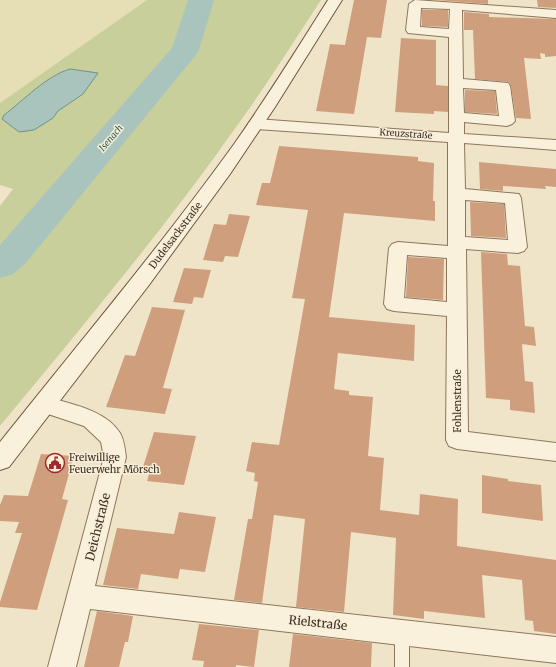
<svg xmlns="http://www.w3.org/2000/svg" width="556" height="667" font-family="Merriweather,serif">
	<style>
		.farmland { fill: #e6deb5 }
		.green { fill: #c9cf9b }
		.water { fill: #a9c4bc; stroke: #6f938a }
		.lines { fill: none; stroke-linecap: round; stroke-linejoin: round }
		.river { fill: #a9c4bc; fill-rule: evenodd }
		.building { fill: #cf9f7d }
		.lane-casing { stroke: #8d765c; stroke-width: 2 }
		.street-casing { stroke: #8d765c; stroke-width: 2 }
		.secondary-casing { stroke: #6f573f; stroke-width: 2 }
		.lane { fill: #faf1dc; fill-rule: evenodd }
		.street { fill: #faf1dc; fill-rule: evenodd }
		.secondary { fill: #faf1dc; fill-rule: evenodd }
		.labels { text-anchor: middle; stroke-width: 3; stroke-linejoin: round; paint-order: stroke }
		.far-street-label { font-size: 9px; fill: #3d2e20; stroke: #f7eed8 }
		.far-water-label { font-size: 9px; font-style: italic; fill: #2f5d5a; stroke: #f7eed8 }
		.street-label { font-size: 10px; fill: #3d2e20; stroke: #f7eed8 }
		.poi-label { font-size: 10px; fill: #3d2e20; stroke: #f7eed8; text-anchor: start }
		.near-street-label { font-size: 12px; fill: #3d2e20; stroke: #f7eed8 }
	</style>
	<rect width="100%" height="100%" fill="#f0e4c8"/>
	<path class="farmland" d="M0 0H147L0 103Z"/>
	<path class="green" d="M147 0H321C294 41 268 83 239 123 165 228 82 327 0 426V206L13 189 0 185V103Z"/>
	<path class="water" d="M70 69 98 73 83 94 58 111 53 118 34 130 19 132 2 119 4 115C24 100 46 76 70 69Z"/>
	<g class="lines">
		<path class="river" d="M188 0H214L199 50 195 56 25 264 13 274 0 278V245L172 48Z"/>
	</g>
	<path class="building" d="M354 0H387L381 38 367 37 354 114 316 111 330 44 345 45Z
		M436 0H488V4Z
		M537 0H556V8L538 7Z
		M422 10H448V27L422 26Z
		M464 12 489 14V17L556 19V56L545 57V54L540 53 541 59 524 58 531 119 516 118 511 86 509 82 475 79 473 30H464Z
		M401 38 436 40V85L448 86V112L434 111V114L395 112Z
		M465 90 495 91 497 114 465 112Z
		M279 146 418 157V161L434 163 433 201H435V221L344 213 329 317 415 325 414 361 338 353 334 389 349 391V395L373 397 368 456 384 458 380 510 419 515 420 494 458 499 457 546 556 560V634L534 631 533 621 525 620 522 580 482 575 485 618 424 611V619L393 615 396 538 351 532 344 612 296 607 305 519 274 515 262 603 234 600 248 519H252L258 482 254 481 255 473 246 471 252 442 279 445 305 299 292 298 308 210 256 205 262 183H270Z
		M479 162 556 169V187L545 186 546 189 503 186V191L480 189Z
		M470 202 504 204 506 238 471 236Z
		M229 214 250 216 238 257 225 256 223 262 203 260 214 224 226 225Z
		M481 252 507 254 508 265 520 266 525 326 534 327 536 346 522 344 525 381 533 382 535 413 510 410V400L486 398Z
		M408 257 444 259 443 300 406 297Z
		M184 268 211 270 203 298 194 297 192 304 173 302Z
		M152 307 185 310 163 388 172 389 165 414 106 407 125 355 135 356Z
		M154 432 196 436 184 485 147 481 150 471 142 470Z
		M41 454 74 456 62 499 68 500 37 610 0 607V602L22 533H15L19 522 0 521V505L4 495 28 496Z
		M482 475 508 479V481L541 485 543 521 482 513Z
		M179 512 216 517 205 572 180 569 178 579 141 574 138 589 103 585 117 528 174 534Z
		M97 611 133 616 128 642H125L119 667H84Z
		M199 624 259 630 254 667 236 665V667H203L204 661 192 660Z
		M293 634 372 643 371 667H289Z"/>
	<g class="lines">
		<defs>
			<path id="lane" d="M402 626 407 627 409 632V667H395V632L397 627Z"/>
			<path id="street" d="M415 0 556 10V18L462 10 463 79 508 83 510 86 515 121 512 124 507 126 464 122V134L556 140V150L464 143 465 189 519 194 521 198 527 247 524 251 518 253 466 249 468 432 556 443V461L457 449 449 446 446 440 447 316 394 311 387 309 384 304 389 248 392 244 398 242 448 246V142L256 129 251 127 248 124 251 121 256 119 449 133V37L408 33 406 30 409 4ZM421 8 450 9 449 29 420 27ZM463 88 496 90 499 116 464 113ZM465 200 505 203 508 240 465 237ZM407 255 447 258V302L404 298Z
				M44 396C69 404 105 409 120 433 124 440 125 449 126 457L95 586 556 637V663L90 609 76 667H48L104 457 101 442 84 426 36 410 33 404 36 398Z"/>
			<path id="secondary" d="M328 0H342L275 107 230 174 149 285 9 467 0 470V442C78 344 159 248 232 147 266 99 297 49 328 0Z"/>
		</defs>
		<use href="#lane" class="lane-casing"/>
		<use href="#street" class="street-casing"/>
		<use href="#secondary" class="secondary-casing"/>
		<use href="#lane" class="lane"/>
		<use href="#street" class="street"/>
		<use href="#secondary" class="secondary"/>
	</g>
	<defs>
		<symbol id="civic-ring" viewBox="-11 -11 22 22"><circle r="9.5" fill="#f7eed8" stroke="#9e2a2b" stroke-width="1.5"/><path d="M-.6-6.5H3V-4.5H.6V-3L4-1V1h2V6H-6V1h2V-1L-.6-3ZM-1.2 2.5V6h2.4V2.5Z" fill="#9e2a2b"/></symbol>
	</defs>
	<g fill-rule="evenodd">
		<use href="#civic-ring" x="44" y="452" width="22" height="22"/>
	</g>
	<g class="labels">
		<g class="far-street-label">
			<text transform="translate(406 134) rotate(4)" y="3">Kreuzstraße</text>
		</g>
		<g class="far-water-label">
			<text transform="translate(111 138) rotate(-50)" y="3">Isenach</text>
		</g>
		<g class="street-label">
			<text transform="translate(175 235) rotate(-53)" y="4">Dudelsackstraße</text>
			<text transform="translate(457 401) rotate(-90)" y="4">Fohlenstraße</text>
		</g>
		<g class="poi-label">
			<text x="69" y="461">Freiwillige<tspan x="69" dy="12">Feuerwehr Mörsch</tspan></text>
		</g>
		<g class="near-street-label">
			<text transform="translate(98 527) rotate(-76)" y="4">Deichstraße</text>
			<text transform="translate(318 623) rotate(6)" y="4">Rielstraße</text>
		</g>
	</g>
</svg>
